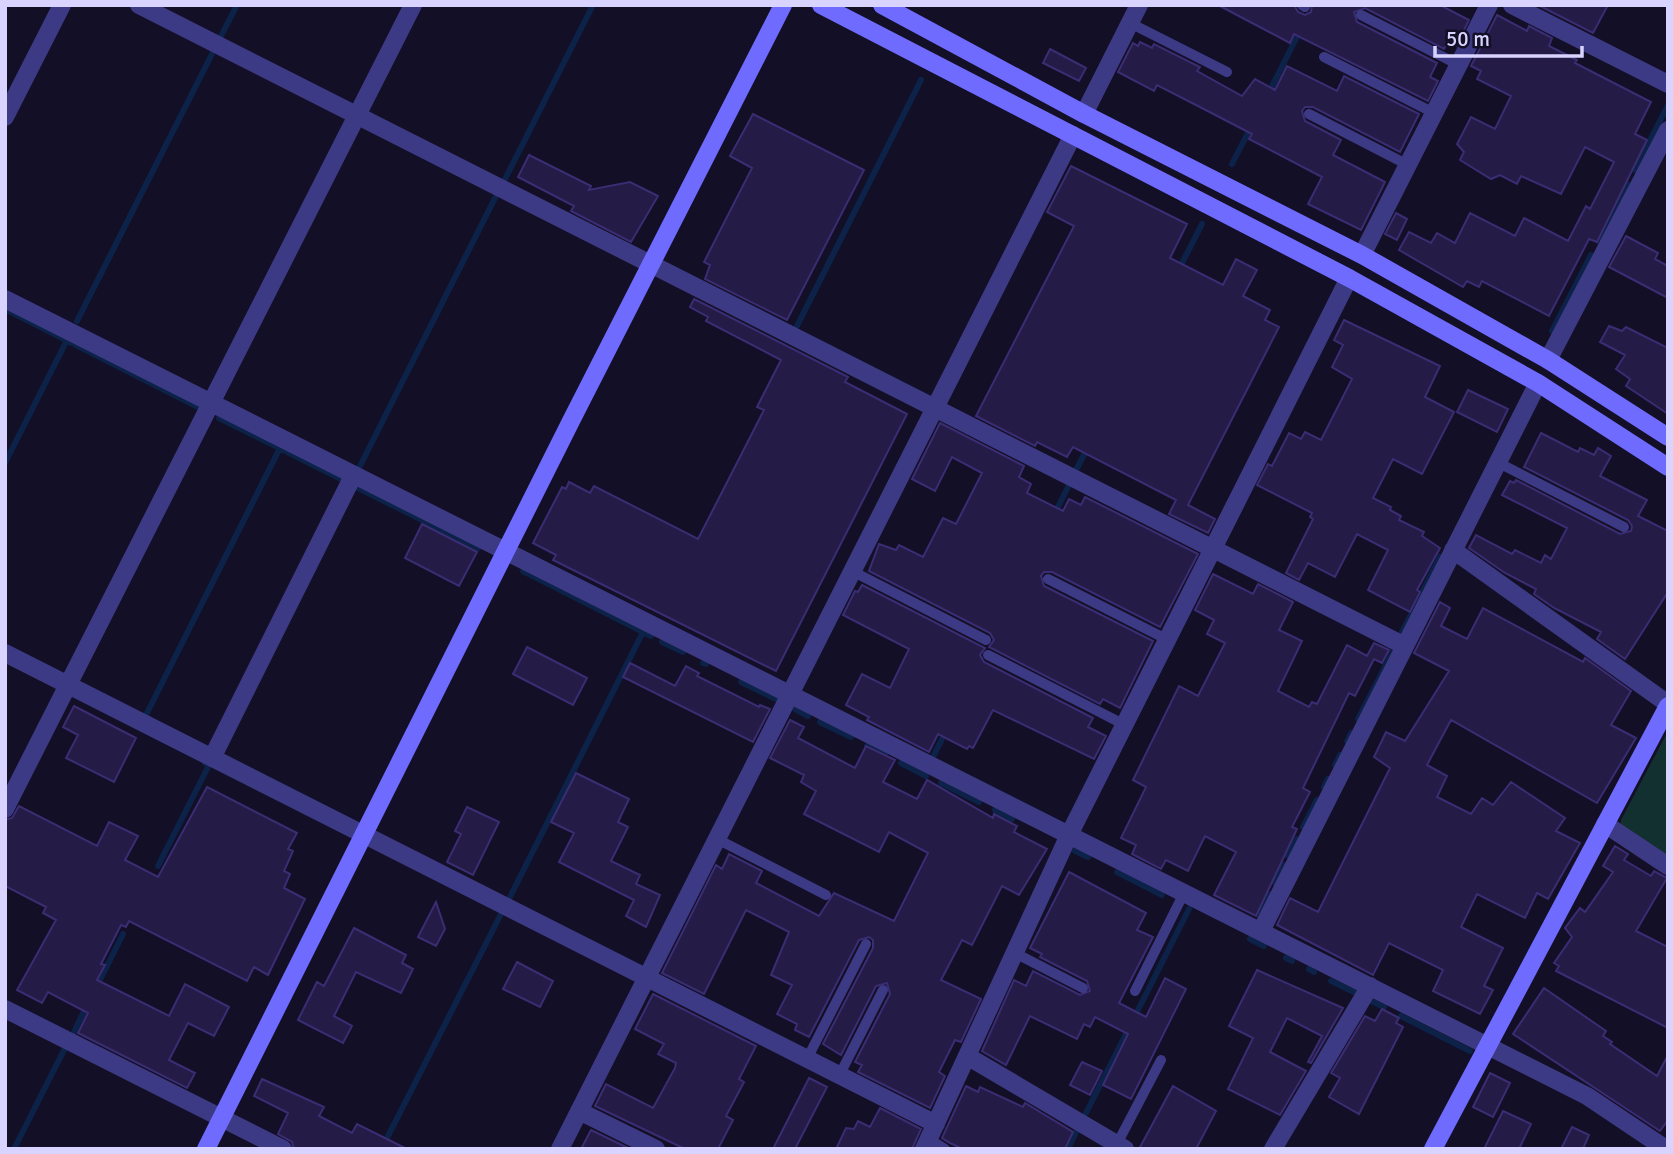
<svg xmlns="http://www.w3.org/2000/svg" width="1673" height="1154" font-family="Signika,sans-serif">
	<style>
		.green { fill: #12302f }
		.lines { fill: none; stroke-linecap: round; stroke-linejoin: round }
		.stream { stroke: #0c2248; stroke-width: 6 }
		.building { fill: #241b47; stroke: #3b2d73; stroke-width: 2 }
		.lane { stroke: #3d3a85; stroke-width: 10 }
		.street { stroke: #3d3a85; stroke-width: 18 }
		.secondary { stroke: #6f6bff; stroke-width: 18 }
	</style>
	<rect width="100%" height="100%" fill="#130f26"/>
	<path class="green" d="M1668 731V859L1620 827 1621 820Z"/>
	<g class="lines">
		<path class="stream" d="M220 38 237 5
			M1268 94 1301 29
			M1232 164 1252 125
			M1635 170 1668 105
			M504 181 593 5
			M1598 241 1627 184
			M1179 269 1202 224
			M5 309 198 407
			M77 321 213 52
			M797 326 921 80
			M1552 331 1591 255
			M219 418 343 480
			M5 463 67 340
			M360 466 496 196
			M1076 470 1088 447
			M358 488 478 548
			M1054 515 1069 485
			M523 571 651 636
			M1402 632 1440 557
			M662 642 683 652
			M703 663 706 664
			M741 682 776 699
			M795 709 808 716
			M146 715 280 448
			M1358 719 1392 653
			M820 722 851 737
			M1347 741 1351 733
			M867 746 885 754
			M934 755 947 729
			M901 763 926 776
			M1335 765 1340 755
			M941 783 979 802
			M1324 787 1328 779
			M995 810 1012 819
			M1303 827 1317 800
			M1075 851 1088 857
			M1288 856 1297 839
			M158 866 209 765 205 763
			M1117 872 1162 895
			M1275 883 1284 865
			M510 897 643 632
			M1259 915 1269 894
			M1250 939 1264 946
			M1286 958 1292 961
			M1309 969 1314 972
			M1331 981 1356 993
			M97 986 123 934
			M1373 1002 1384 1007
			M1401 1016 1470 1051
			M1134 1018 1189 909
			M74 1032 87 1005
			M1086 1113 1129 1028
			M384 1144 501 914
			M14 1149 65 1048
			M1068 1149 1078 1128"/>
	</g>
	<path class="building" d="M1218 5H1294L1298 12 1305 15 1311 12 1312 5H1440L1469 20 1456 46 1448 42 1444 49 1365 8 1354 12 1357 22 1437 63 1430 77 1438 81 1428 101 1294 34 1290 43Z
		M1538 5H1608L1593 33Z
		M1497 15 1527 31 1529 26 1552 38 1549 46 1577 60 1575 63 1651 102 1635 134 1647 140 1597 242 1589 239 1549 316 1482 281 1479 287 1467 281 1463 287 1399 250 1409 232 1431 243 1437 233 1455 243 1470 213 1515 236 1524 218 1568 241 1586 206 1590 209 1614 162 1585 147 1561 194 1521 176 1517 184 1500 175 1491 179 1460 160 1464 152 1457 144 1471 117 1495 129 1511 96 1477 79 1481 71 1471 66Z
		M1140 42 1152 48 1154 44 1200 67 1197 71 1242 96 1255 79 1275 90 1287 66 1337 91 1344 76 1419 114 1400 152 1313 107H1305L1302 111 1305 121 1341 140 1333 155 1385 182 1361 230 1308 204 1322 177 1249 139 1252 134 1196 105 1157 85 1154 91 1118 72 1133 43 1138 46Z
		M1050 49 1086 68 1079 81 1043 63Z
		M753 114 864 170 787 320 705 279 710 265 704 262 752 168 730 156Z
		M529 155 591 186 589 190 630 182 658 196 631 242 571 211 574 206 518 177Z
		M1071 166 1187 224 1170 258 1223 285 1236 259 1257 270 1243 296 1270 310 1265 320 1279 327 1188 505 1215 519 1208 533 1169 514 1176 500 1073 447 1067 457 1037 442 1035 446 976 416 1074 226 1047 212Z
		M1396 213 1407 219 1397 240 1385 234Z
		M1626 236 1658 253 1655 259 1668 266V298L1609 267Z
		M694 299 848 377 845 382 907 414 776 671 553 560 556 555 533 543 562 487 566 489 569 482 590 493 594 486 698 539 764 410 757 407 781 360 706 321 708 317 690 307Z
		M1344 320 1440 366 1425 397 1454 412 1422 474 1393 459 1373 498 1391 507 1390 510 1401 516 1399 520 1424 532 1422 536 1440 548 1417 590 1420 592 1410 612 1368 590 1388 550 1357 534 1335 577 1308 563 1299 580 1286 573 1313 519 1310 517 1312 513 1257 485 1268 464 1272 466 1289 433 1301 439 1305 432 1321 440 1352 379 1332 367 1343 345 1334 340Z
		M1609 326 1622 331 1626 327 1668 348V414L1626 386 1630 379 1616 369 1625 355 1600 342Z
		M1468 390 1508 409 1497 432 1457 412Z
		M940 423 1024 466 1019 477 1031 484 1027 493 1063 511 1069 499 1081 505 1085 497 1198 554 1160 627 1052 572H1044L1041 576 1044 586 1153 641 1120 708 1103 699 1100 704 989 647 994 640 990 633 869 571 879 544 896 550 899 545 923 557 943 518 956 524 982 473 952 457 935 491 912 479Z
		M1541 433 1578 452 1580 448 1594 455 1598 448 1611 456 1600 476 1647 500 1638 516 1668 531V592L1625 659 1597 639 1601 632 1554 608 1534 594 1536 589 1505 573 1469 548 1476 535 1512 554 1515 550 1541 563 1545 555 1551 559 1567 528 1502 495 1510 481 1514 483 1516 480 1620 534 1631 531 1632 526 1628 520 1524 467Z
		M422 524 477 552 459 586 405 558Z
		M1213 574 1253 594 1258 584 1293 602 1279 630 1302 641 1278 691 1309 707 1312 702 1317 704 1347 645 1367 656 1374 643 1389 650 1382 663 1374 659 1355 696 1349 693 1303 788 1310 792 1292 827 1297 829 1256 916 1214 895 1236 852 1205 836 1188 871 1166 860 1161 869 1132 854 1136 845 1121 838 1146 787 1133 780 1179 686 1198 696 1225 643 1207 634 1214 620 1195 610Z
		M862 585 985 648 980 655 984 662 1093 718 1088 727 1106 736 1094 759 993 710 973 748 969 746 967 749 938 734 929 752 867 720 869 717 846 705 862 674 890 688 909 649 843 615 855 591 858 592Z
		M1440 602 1450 608 1441 626 1467 639 1483 608 1583 662 1585 658 1631 691 1611 725 1636 738 1597 803 1451 720 1427 765 1447 776 1437 797 1471 814 1482 798 1493 805 1511 782 1565 818 1556 831 1580 843 1548 899 1537 893 1525 918 1477 894 1461 927 1503 948 1484 986 1493 990 1480 1014 1433 991 1443 970 1389 943 1373 975 1277 925 1290 898 1318 912 1390 768 1374 757 1386 732 1405 741 1449 671 1414 653Z
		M527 647 587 678 573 705 513 674Z
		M630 663 675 686 686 666 699 673 697 676 759 707 760 705 770 709 753 742 623 677Z
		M74 706 136 738 114 782 66 758 78 735 63 727Z
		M790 720 804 727 798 738 855 768 866 746 895 760 883 782 917 799 927 780 993 818 994 814 1017 826 1014 832 1047 849 1019 895 1002 886 972 945 962 940 941 980 981 999 961 1042 955 1040 939 1072 945 1076 930 1108 858 1072 862 1065 855 1062 890 994 887 983 876 986 841 1055 823 1044 873 948V940L869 937 859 940 809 1037 795 1030 797 1024 777 1014 792 985 771 975 789 932 746 910 704 994 662 973 716 865 722 869 729 854 762 871 756 883 819 916 834 893 894 921 928 853 889 832 879 852 804 814 816 791 801 782 804 775 770 758Z
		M576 773 629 799 618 822 628 827 611 861 640 875 636 884 660 895 646 927 626 916 634 900 559 862 574 833 551 822Z
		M207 787 297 833 288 849 293 851 284 871 290 874 284 888 305 899 268 975 254 967 247 981 129 921 126 927 121 925 101 964 105 965 97 980 169 1016 185 984 229 1007 214 1036 188 1023 169 1060 195 1073 187 1088 78 1033 88 1013 48 992 42 1003 17 990 56 920 43 913 46 907 5 886V820L12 818 19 806 97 846 109 822 138 836 125 860 158 877Z
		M467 807 499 822 473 875 447 862 461 834 455 831Z
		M1615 846 1628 854 1624 860 1651 876 1654 871 1667 878 1636 931 1668 947V1028L1556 971 1559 966 1554 963 1572 937 1565 928 1580 908 1585 912 1613 872 1603 866Z
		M1069 872 1146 913 1137 930 1153 937 1119 1003 1146 1017 1165 978 1186 989 1131 1099 1103 1085 1128 1034 1095 1017 1090 1027 1084 1024 1077 1039 1030 1016 1006 1065 982 1051 1014 980 1026 986 1033 971 1080 995 1090 991 1087 981 1040 957 1042 954 1030 948Z
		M436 902 445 929 436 946 418 937Z
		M354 928 406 955 402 963 413 969 401 993 356 972 334 1016 352 1026 343 1043 298 1020 317 982 324 986Z
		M517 962 553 981 540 1007 503 989Z
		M1257 970 1343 1008 1311 1063 1308 1062 1322 1036 1287 1018 1270 1052 1306 1071 1280 1115 1228 1089 1253 1038 1229 1026Z
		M1544 988 1606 1031 1603 1036 1612 1042 1610 1044 1657 1076 1668 1055V1120L1660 1131 1513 1034Z
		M653 994 756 1046 739 1079 744 1082 726 1116 733 1120 718 1149H685L595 1106 606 1084 653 1108 675 1068 676 1063 658 1054 664 1044 635 1029Z
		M1382 1009 1399 1018 1396 1023 1403 1027 1359 1114 1329 1097 1340 1078 1331 1073 1365 1016 1375 1021Z
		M1082 1062 1102 1071 1090 1095 1070 1085Z
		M1490 1073 1510 1083 1493 1117 1473 1107Z
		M809 1078 827 1087 795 1149H773Z
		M262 1079 324 1107 319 1116 352 1133 357 1124 407 1149H294L292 1142 278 1134 288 1113 254 1096Z
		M966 1086 978 1092 980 1087 1023 1107 1025 1103 1073 1132 1065 1149H963L950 1143 942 1138Z
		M1173 1086 1216 1111 1196 1149H1139Z
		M880 1108 921 1129 912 1149H836L846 1128 854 1129 858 1121 870 1127Z
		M1503 1111 1531 1124 1519 1149H1484Z
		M1572 1127 1589 1135 1583 1149H1561Z
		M591 1130 630 1149H581Z"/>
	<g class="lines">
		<path class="lane" d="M1302 5 1305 7
			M1361 15 1459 65
			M1130 23 1227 72
			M1324 57 1434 113
			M1309 114 1408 165
			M1497 462 1624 527
			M852 571 986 640
			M1048 579 1168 640
			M988 655 1125 725
			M717 839 826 895
			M1015 953 1083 988
			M1135 991 1184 893
			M807 1059 866 944
			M839 1076 883 990
			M929 1139 945 1149
			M1117 1144 1161 1060"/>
		<path class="street" d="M139 5 1405 646
			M1512 5 1668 84
			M1084 114 1139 5
			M5 117 62 5
			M1362 255 1489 5
			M5 299 1587 1096 1666 1149
			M1548 360 1668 130
			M1453 550 1668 704
			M5 653 936 1124
			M212 758 353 476
			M5 809 413 5
			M1605 824 1668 866
			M1261 931 1538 383
			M5 1009 283 1149
			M967 1056 1125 1149
			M579 1111 656 1149
			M560 1149 1073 135
			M924 1149 1069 835 1349 278
			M1273 1149 1370 986"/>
		<path class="secondary" d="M821 5 1349 278 1538 383 1668 467
			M882 5 1084 114 1362 255 1548 360 1668 437
			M206 1149 572 419 783 5
			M1433 1149 1668 706"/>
	</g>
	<rect width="1673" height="1154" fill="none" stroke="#d9d4ff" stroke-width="14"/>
	<path d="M1435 46v10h147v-10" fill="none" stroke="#d9d4ff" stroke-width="3.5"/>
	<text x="1446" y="46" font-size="21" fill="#d9d4ff" stroke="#130f26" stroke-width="5" paint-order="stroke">50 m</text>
</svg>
